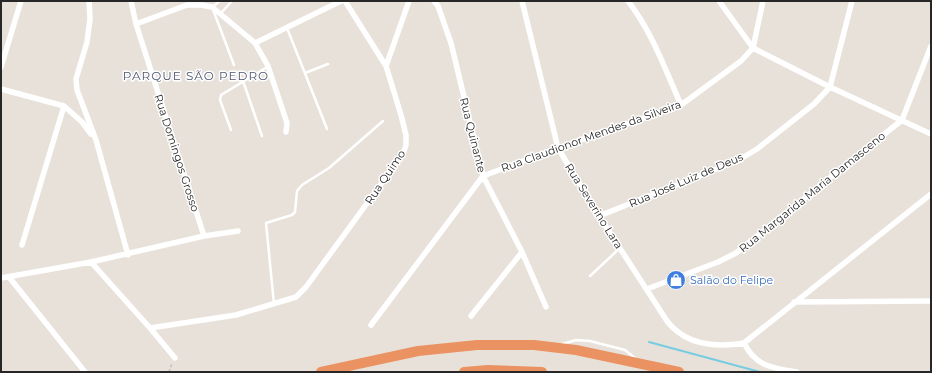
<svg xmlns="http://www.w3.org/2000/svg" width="932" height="373" font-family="Montserrat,sans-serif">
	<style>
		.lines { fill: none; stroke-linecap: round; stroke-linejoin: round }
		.stream { stroke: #77ccdf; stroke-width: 2 }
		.path { stroke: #bebebe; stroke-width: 1.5; stroke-dasharray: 3 2; stroke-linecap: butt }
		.lane { stroke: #fff; stroke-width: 2.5 }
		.street { stroke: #fff; stroke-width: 5.5 }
		.highway { stroke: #eb9262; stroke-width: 10 }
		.labels { text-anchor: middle; stroke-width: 3; stroke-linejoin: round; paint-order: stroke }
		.street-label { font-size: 11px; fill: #272727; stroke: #fff }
		.shop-label { font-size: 11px; fill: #366cbe; stroke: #fff; text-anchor: start }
		.neighbourhood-label { font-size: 12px; letter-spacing: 1px; fill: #4d5672; stroke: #fff }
	</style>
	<rect width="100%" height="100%" fill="#e8e1da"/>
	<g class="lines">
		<path class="stream" d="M649 342 760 372"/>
		<path class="path" d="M169 372 172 363"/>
		<path class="lane" d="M220 1 212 7 234 65
			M221 13 232 1
			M287 28 327 129
			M305 73 328 64
			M243 81 262 136
			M231 130 220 100 221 95 267 67
			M590 276 620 248
			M274 304 266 223 292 215 295 212 297 191 302 185 329 168 383 121
			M562 344 576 340 590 341 625 350 636 359"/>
		<path class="street" d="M89 1 90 19 87 42 76 79 77 90 96 140 128 255
			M131 1 136 24 204 236
			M434 1 438 6 451 43 483 176 522 252 546 307
			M522 1 558 148 599 216 667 321C670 325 674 329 678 332 696 346 722 347 744 343L931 194
			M628 1C652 32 665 69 681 105
			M719 1 753 48 830 87 931 134
			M136 24 187 5H201L212 7 255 43 268 66 287 123 286 132
			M255 43 341 1
			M386 66 409 1
			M1 67 21 1
			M1 89 64 106 82 122 91 134
			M599 216 737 161 757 149 814 104 830 87 852 1
			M22 245 64 106
			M91 262 150 328 175 358
			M9 277 85 372
			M1 278 91 262 204 236 238 231
			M647 289 718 262 736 253 902 120 931 46
			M794 302 931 301
			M471 316 522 252
			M371 325 483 176 558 148 681 105 741 61 753 48 763 1
			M150 328 236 315 296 297 306 287 403 154 406 145V135L401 115 386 66 345 1
			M744 343C756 367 773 368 797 372"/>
		<path class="highway" d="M321 372 418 351 477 345H534L576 350 679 372
			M464 372 488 370 542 372"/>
	</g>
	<defs>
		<symbol id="shop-disc" viewBox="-11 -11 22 22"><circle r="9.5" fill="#3f7fe0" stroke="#fff"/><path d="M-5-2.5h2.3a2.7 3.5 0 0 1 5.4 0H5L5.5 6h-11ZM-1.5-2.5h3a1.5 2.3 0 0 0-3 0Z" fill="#fff"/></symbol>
	</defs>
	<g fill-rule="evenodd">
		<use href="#shop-disc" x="665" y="269" width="22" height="22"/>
	</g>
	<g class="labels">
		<g class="street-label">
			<text transform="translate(473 135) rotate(76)" y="4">Rua Quinante</text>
			<text transform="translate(591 136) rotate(-20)" y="4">Rua Claudionor Mendes da Silveira</text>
			<text transform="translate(177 153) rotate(72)" y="4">Rua Domingos Grosso</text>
			<text transform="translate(385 177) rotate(-56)" y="4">Rua Quimo</text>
			<text transform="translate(686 180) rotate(-23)" y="4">Rua José Luiz de Deus</text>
			<text transform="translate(812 192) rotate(-39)" y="4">Rua Margarida Maria Damasceno</text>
			<text transform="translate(594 206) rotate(58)" y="4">Rua Severino Lara</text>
		</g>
		<g class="shop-label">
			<text x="690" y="284">Salão do Felipe</text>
		</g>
		<g class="neighbourhood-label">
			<text x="196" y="80">PARQUE SÃO PEDRO</text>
		</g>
	</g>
	<rect width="932" height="373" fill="none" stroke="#272727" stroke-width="4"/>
</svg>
